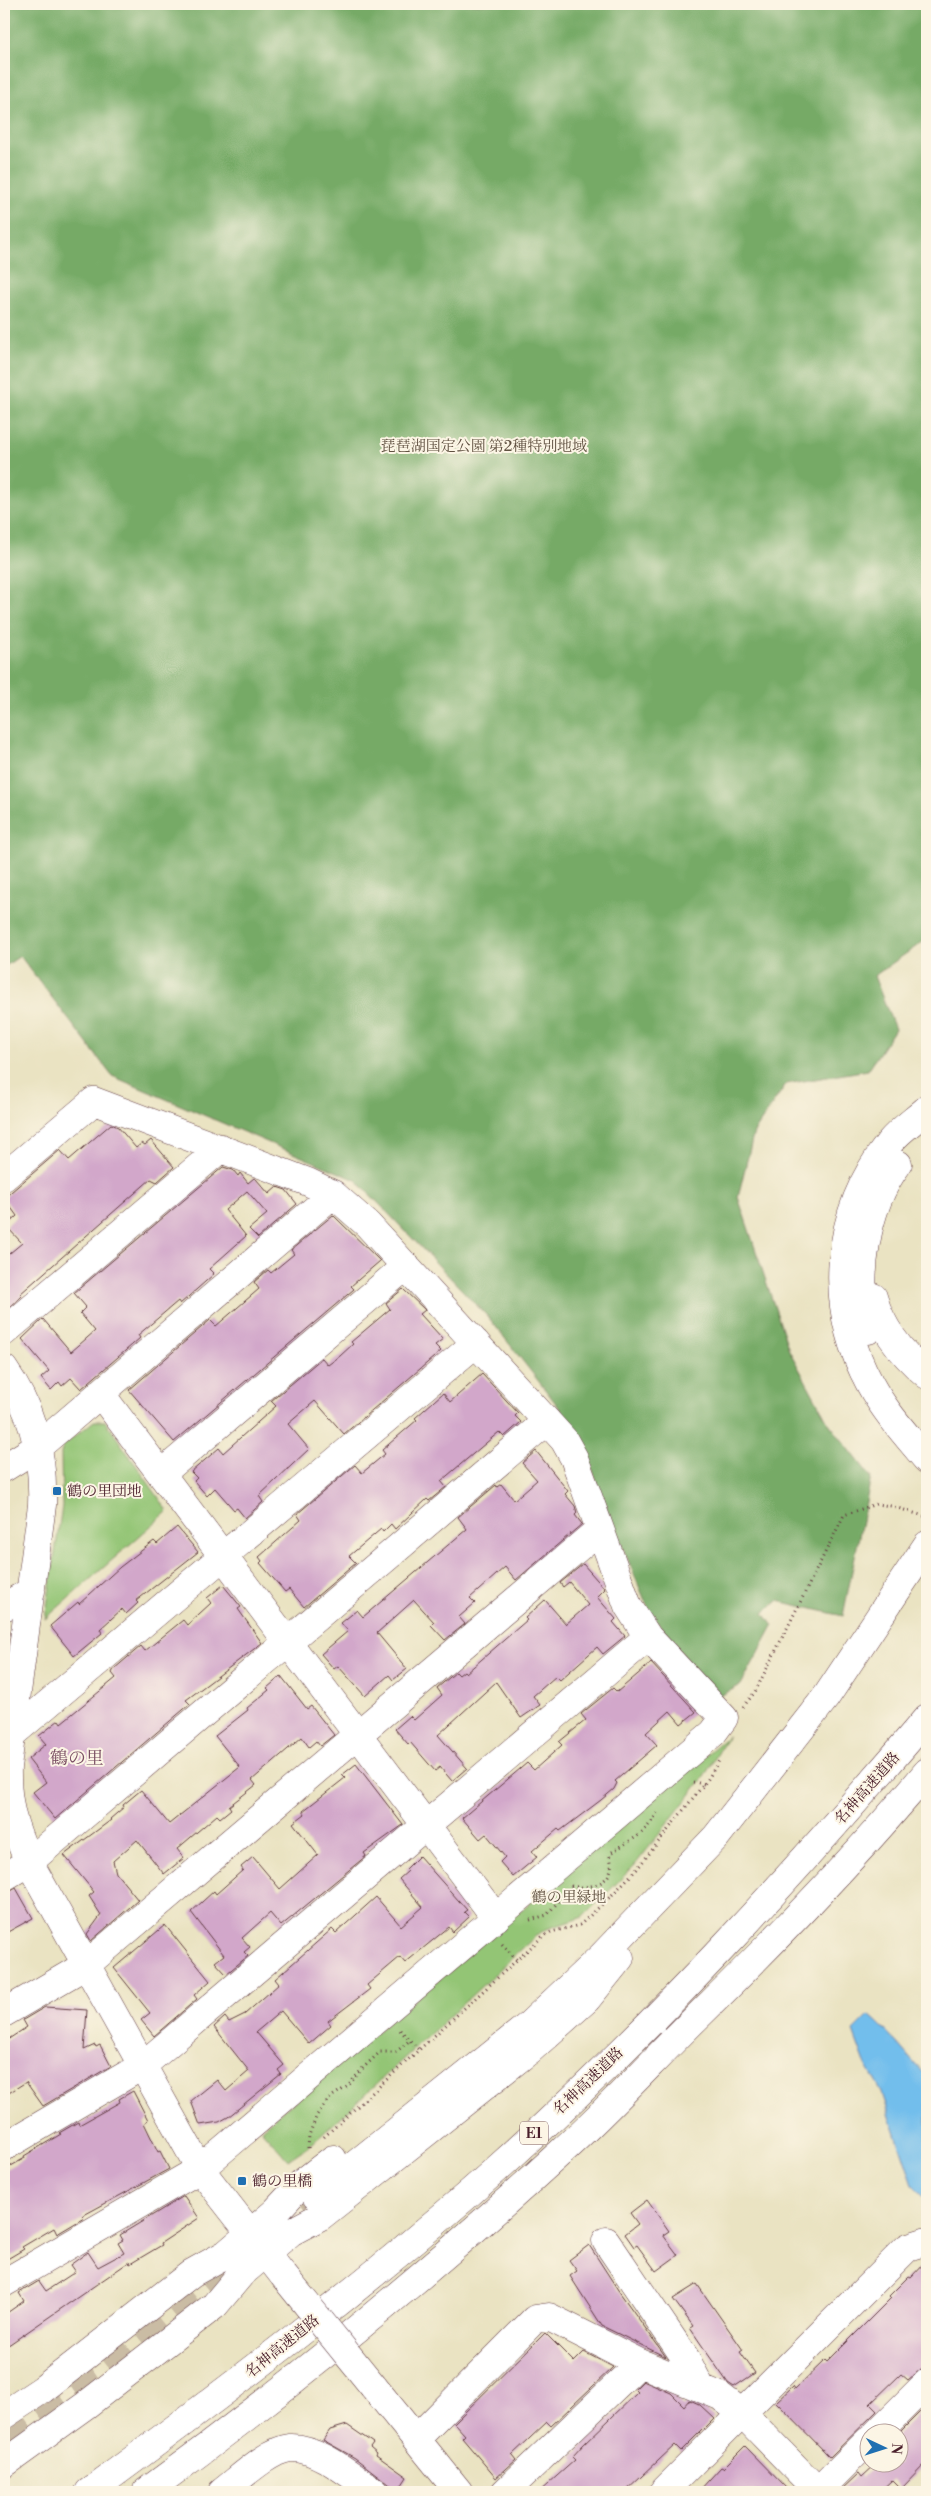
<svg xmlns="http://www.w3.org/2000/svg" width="931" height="2496" font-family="'Libre Bodoni','Noto Serif JP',serif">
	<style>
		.green { fill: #93c575; stroke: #6e7250 }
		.forest { fill: #76aa66; stroke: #606448 }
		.water { fill: #72beec; stroke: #5e6e8c }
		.building { fill: #d2a7ca }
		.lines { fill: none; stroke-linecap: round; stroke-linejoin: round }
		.minor-tunnel { stroke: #cabca4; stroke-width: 28; stroke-dasharray: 28 14; stroke-linecap: butt }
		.minor-casing { stroke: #623c42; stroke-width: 29 }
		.highway-casing { stroke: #623c42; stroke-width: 29 }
		.path { stroke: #623c42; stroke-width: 3; stroke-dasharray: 1 4; stroke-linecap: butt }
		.minor { stroke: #fff; stroke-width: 28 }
		.highway { stroke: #fff; stroke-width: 28 }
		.minor-bridge-casing { stroke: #623c42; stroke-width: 29; stroke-linecap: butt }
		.minor-bridge { stroke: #fff; stroke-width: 28 }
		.poi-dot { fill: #1f6fb2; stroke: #fcf5e5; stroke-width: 2 }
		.labels { text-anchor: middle; stroke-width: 4; stroke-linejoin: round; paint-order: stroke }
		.shield { fill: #fcf5e5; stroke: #7f5f63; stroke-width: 1 }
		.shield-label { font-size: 14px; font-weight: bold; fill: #4a1f2b }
		.park-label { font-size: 15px; fill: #605141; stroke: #fcf5e5 }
		.poi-label { font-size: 15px; fill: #4a1f2b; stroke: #fcf5e5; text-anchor: start }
		.street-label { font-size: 15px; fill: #4a1f2b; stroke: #fcf5e5 }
		.quarter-label { font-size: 18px; fill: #7a4f63; stroke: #fcf5e5 }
	</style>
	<rect width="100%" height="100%" fill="#fcf5e5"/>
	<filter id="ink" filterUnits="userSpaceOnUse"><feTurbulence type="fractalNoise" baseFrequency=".02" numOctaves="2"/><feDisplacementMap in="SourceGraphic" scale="10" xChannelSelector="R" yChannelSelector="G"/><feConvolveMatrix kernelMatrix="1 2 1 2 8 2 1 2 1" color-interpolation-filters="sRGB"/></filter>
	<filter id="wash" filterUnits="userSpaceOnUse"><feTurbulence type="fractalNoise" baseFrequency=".0096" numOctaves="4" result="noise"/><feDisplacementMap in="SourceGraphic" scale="20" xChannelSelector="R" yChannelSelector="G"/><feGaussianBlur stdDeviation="1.12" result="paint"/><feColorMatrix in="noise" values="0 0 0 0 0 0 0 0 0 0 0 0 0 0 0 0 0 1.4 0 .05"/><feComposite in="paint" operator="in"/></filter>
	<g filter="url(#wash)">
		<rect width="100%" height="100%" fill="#eae3c2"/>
		<path class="green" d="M94 1421H105L168 1511 45 1619 62 1506 61 1453 63 1446Z
			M728 1736 704 1777 635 1865 583 1917 547 1929 538 1934 314 2142 288 2160 261 2129Z"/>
		<path class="forest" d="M4 4H927V939L874 976 895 1029 868 1070 786 1084 754 1132 738 1197 789 1350 828 1422 871 1477 843 1616 778 1601 764 1613 773 1626 741 1685 716 1698 651 1615 609 1515 579 1433 489 1318 356 1180 112 1076 20 956 4 967Z"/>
		<path class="water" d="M869 2015C891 2033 907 2057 927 2077V2199L913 2185 882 2093 864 2061 853 2031Z"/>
		<g id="blocks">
			<path class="building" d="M111 1124 118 1127 136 1148 142 1143 145 1145 151 1140 174 1167 157 1182 151 1179 20 1294 22 1296 9 1308 6 1305 4 1308V1258L22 1243 6 1226 17 1216 4 1198 60 1150 69 1160Z
				M223 1167 233 1170 238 1176 240 1173 248 1183 254 1178 256 1179 269 1194 277 1187 286 1190 297 1204 258 1238 249 1229 267 1214 247 1191 225 1210 246 1236 209 1269 214 1274 180 1304 178 1301 138 1335 140 1338 81 1389 71 1378 62 1386 59 1382 51 1390 41 1378 49 1371 22 1339 43 1319 71 1352 95 1331 80 1313 86 1307 74 1293Z
				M333 1215 380 1261 351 1286 354 1289 174 1442 129 1390 210 1320 216 1326 259 1289 254 1282 268 1270 271 1273 294 1254 291 1250Z
				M403 1289 425 1310 420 1314 443 1339 435 1345 441 1351 344 1434 315 1401 288 1424 309 1449 259 1496 263 1502 245 1518 237 1508 234 1510 215 1488 207 1496 194 1481 197 1478 191 1472 219 1448 223 1453 276 1406 271 1401 322 1358 328 1365 340 1356 353 1344 351 1342 390 1309 386 1303Z
				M482 1374 518 1413 515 1416 521 1422 504 1437 499 1432 441 1481 446 1487 429 1501 427 1499 395 1529 391 1524 383 1532 381 1529 349 1556 356 1563 304 1607 289 1589 285 1592 260 1563 262 1561 259 1557 301 1520 297 1514 355 1465 362 1473 385 1454 382 1450 417 1420 415 1418 443 1393 450 1402Z
				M536 1451 568 1491 565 1494 575 1506 577 1513 575 1515 582 1524 516 1580 505 1567 470 1598 475 1603 459 1617 465 1624 445 1640 431 1625 434 1622 414 1600 377 1633 407 1669 393 1680 389 1675 365 1696 338 1666 334 1669 321 1654 348 1631 341 1623 357 1610 363 1617 467 1529 458 1517 496 1485 497 1487 501 1484 514 1500 537 1480 522 1463Z
				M177 1527 198 1552 136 1601 138 1603 126 1614 122 1609 100 1629 102 1633 74 1656 50 1626 78 1602 79 1604 120 1567 154 1541 157 1544Z
				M583 1564 605 1589 597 1597 616 1619 613 1622 625 1636 603 1654 597 1647 560 1680 556 1676 533 1696 540 1705 521 1718 496 1682 438 1735 467 1768 452 1781 440 1767 435 1771 410 1742 408 1744 395 1729 410 1716 414 1720 442 1695 437 1688 456 1672 459 1675 464 1671 466 1673 527 1620 525 1618 545 1600 566 1624 588 1605 569 1582 563 1587 560 1583Z
				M223 1585 241 1607 238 1609 262 1643 186 1700 190 1704 55 1819 33 1792 46 1782 28 1759 46 1744 39 1736 59 1720 61 1723 116 1678 112 1673 114 1669 141 1646 145 1651 183 1620 187 1625 211 1603 207 1598Z
				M651 1663 696 1712 681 1724 670 1711 646 1733 657 1745 615 1781 617 1783 614 1789 601 1800 560 1831 558 1829 532 1851 537 1857 513 1877 500 1862 505 1857 486 1834 480 1839 462 1818 527 1763 534 1770 562 1745 559 1742 586 1720 581 1714 613 1688 617 1692Z
				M281 1676 307 1709 311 1706 334 1735 320 1746 316 1741 309 1747 302 1737 252 1780 256 1785 229 1806 231 1809 220 1818 217 1815 177 1849 184 1858 164 1874 137 1840 113 1861 116 1873 138 1900 91 1941 87 1934 101 1915 89 1896 94 1892 64 1855 111 1820 110 1819 124 1807 123 1805 141 1790 169 1824 240 1767 215 1736 248 1710 247 1708 269 1690 267 1688Z
				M356 1764 403 1825 364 1853 366 1856 281 1926 270 1913 242 1938 250 1947 244 1952 248 1956 226 1974 215 1962 224 1955 191 1912 214 1891 216 1894 243 1870 241 1867 253 1857 280 1889 318 1855 293 1823 305 1814 303 1811 345 1778 342 1775Z
				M419 1856 467 1910 464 1912 469 1917 453 1932 449 1927 405 1963 400 1957 367 1985 370 1989 328 2021 331 2025 309 2044 281 2011 256 2032 284 2065 278 2070 281 2074 228 2117 219 2122 200 2125 191 2101 217 2080 226 2091 249 2071 214 2027 225 2017 229 2022 245 2014 279 1984 275 1979 332 1929 336 1933 376 1897 401 1926 423 1907 399 1879 408 1871 406 1869Z
				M16 1888 33 1918 4 1934V1895Z
				M165 1925 210 1981 194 1995 197 1999 154 2036 141 2020 150 2013 114 1968Z
				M45 2007 87 2010 84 2050 95 2045 96 2047 100 2045 111 2066 43 2106 26 2082 4 2096V2042L27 2027 23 2020Z
				M133 2091 148 2120 144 2123 158 2152 160 2151 169 2169 82 2216 84 2218 57 2234 54 2228 22 2247 24 2249 4 2261V2170L25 2158 24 2156 61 2134 59 2133 78 2122 79 2125 120 2102 119 2099Z
				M184 2196 199 2218 161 2243 162 2245 130 2264 129 2262 4 2348V2315L24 2301 19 2293 39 2281 46 2291 75 2272 70 2265 88 2252 98 2267 124 2253 118 2243 123 2240 120 2235Z
				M647 2200 669 2231 663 2235 678 2255 656 2271 637 2245 634 2247 625 2234 638 2224 630 2213Z
				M589 2245 618 2290 666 2357 602 2326 570 2276 577 2271 569 2260Z
				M927 2260V2364L908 2380 901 2374 870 2404 877 2411 830 2457 776 2402 793 2386 795 2389 825 2360 827 2362 891 2298 889 2296 909 2276 911 2277Z
				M697 2284 743 2350 740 2352 755 2373 734 2387 728 2383 705 2350 690 2328 693 2326 673 2299Z
				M545 2333 574 2362 584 2352 613 2367 551 2426 547 2422 512 2455 516 2460 496 2478 462 2438 465 2435 454 2423Z
				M643 2381 671 2393 684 2406 689 2400 700 2405 714 2418 681 2451 675 2445 625 2492H539L575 2460 572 2457 583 2445 638 2392 635 2389Z
				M927 2405V2462L901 2489 892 2480 879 2492H839L859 2473 862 2477 876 2464H898V2434Z
				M347 2425 373 2443 370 2447 377 2453 376 2455 407 2477 398 2491 355 2458 323 2440 330 2430Z
				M745 2446 790 2492H698L721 2467 723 2468Z"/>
		</g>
	</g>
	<g filter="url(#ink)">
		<use href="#blocks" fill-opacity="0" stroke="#623c42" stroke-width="1"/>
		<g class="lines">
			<path class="minor-tunnel" d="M4 2438 104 2368 316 2196"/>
			<defs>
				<path id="minor" d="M4 1177 94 1101 308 1182 333 1194 368 1225 564 1440 574 1458 628 1606 648 1637 724 1718 713 1733 200 2169 4 2283
					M4 1332 221 1148
					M4 1369C33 1410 44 1455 42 1505L7 1767C6 1805 14 1828 29 1862L200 2169 283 2275
					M100 1393 496 1918
					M4 1468 39 1446 333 1194
					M161 1474 406 1266
					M4 1607 31 1591
					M5 1740 476 1343
					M4 1877 29 1862 547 1421
					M4 2013 86 1965 599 1530
					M4 2147 142 2066 648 1637
					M316 2196 529 2025 602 1956 716 1837 826 1697 927 1545
					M606 2241 686 2359 701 2388
					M373 2386 459 2492
					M4 2415 43 2389 192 2273 226 2254 275 2212 302 2183 333 2159
					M876 2434 927 2383
					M416 2439 535 2319 549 2317 640 2363 720 2396 742 2413 819 2492
					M4 2464 86 2405 215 2305 241 2274 291 2232 321 2216 530 2050 587 1999 620 1958
					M222 2492C239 2479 269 2450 290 2448 317 2446 354 2478 375 2492
					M505 2492 640 2363
					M663 2492 908 2247 927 2241
					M817 2492 868 2441"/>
				<path id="highway" d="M927 1109C915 1120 900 1130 890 1142 834 1213 827 1305 870 1384 885 1412 907 1436 927 1460
					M873 1297C882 1330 902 1354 927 1375
					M868 1330C855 1279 865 1207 898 1164
					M89 2492C230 2389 369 2283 499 2167 653 2029 793 1876 927 1718
					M146 2492C290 2387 428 2274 560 2153 605 2113 646 2068 689 2025 772 1944 853 1861 927 1772"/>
			</defs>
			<use href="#minor" class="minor-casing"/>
			<use href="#highway" class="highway-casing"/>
			<path class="path" d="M743 1707 755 1692 844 1515 876 1504 891 1506 927 1517
				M693 1782 704 1784
				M612 1852C633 1838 643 1837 657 1813
				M571 1886C593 1890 619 1881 609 1854
				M530 1920 547 1915 571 1886
				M502 1944 517 1960
				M400 2030 418 2049
				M324 2137 542 1937 551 1932 580 1925 610 1897 637 1869 708 1779 720 1759
				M308 2148 309 2135 317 2115 331 2097 348 2086 363 2068 380 2052H396L410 2040"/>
			<use href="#minor" class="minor"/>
			<use href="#highway" class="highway"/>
			<defs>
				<path id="minor-bridge" d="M283 2275 373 2386"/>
			</defs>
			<use href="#minor-bridge" class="minor-bridge-casing"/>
			<use href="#minor-bridge" class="minor-bridge"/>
		</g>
	</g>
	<g class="poi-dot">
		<rect x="52" y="1486" width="10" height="10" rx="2.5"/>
		<rect x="237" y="2176" width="10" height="10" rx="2.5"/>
	</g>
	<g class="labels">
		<rect class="shield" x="520" y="2121.5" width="28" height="23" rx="4"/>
		<g class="shield-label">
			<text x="534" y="2138">E1</text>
		</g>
		<g class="park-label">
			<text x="484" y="451">琵琶湖国定公園 第2種特別地域</text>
			<text x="569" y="1902">鶴の里緑地</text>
		</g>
		<g class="poi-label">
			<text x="67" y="1496">鶴の里団地</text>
			<text x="252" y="2186">鶴の里橋</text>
		</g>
		<g class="street-label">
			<text transform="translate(867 1788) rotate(-49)" y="5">名神高速道路</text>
			<text transform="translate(588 2081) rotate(-44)" y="5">名神高速道路</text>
			<text transform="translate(282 2346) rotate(-39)" y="5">名神高速道路</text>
		</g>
		<g class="quarter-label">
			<text x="77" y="1764">鶴の里</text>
		</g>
	</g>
	<rect width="931" height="2496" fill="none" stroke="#fcf5e5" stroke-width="20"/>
	<g transform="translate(884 2448) rotate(94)"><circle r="24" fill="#fcf5e5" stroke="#b59f9b"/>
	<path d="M0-4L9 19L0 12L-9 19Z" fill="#1f6fb2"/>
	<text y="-8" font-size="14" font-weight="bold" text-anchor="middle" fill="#4a1f2b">N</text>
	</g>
</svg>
